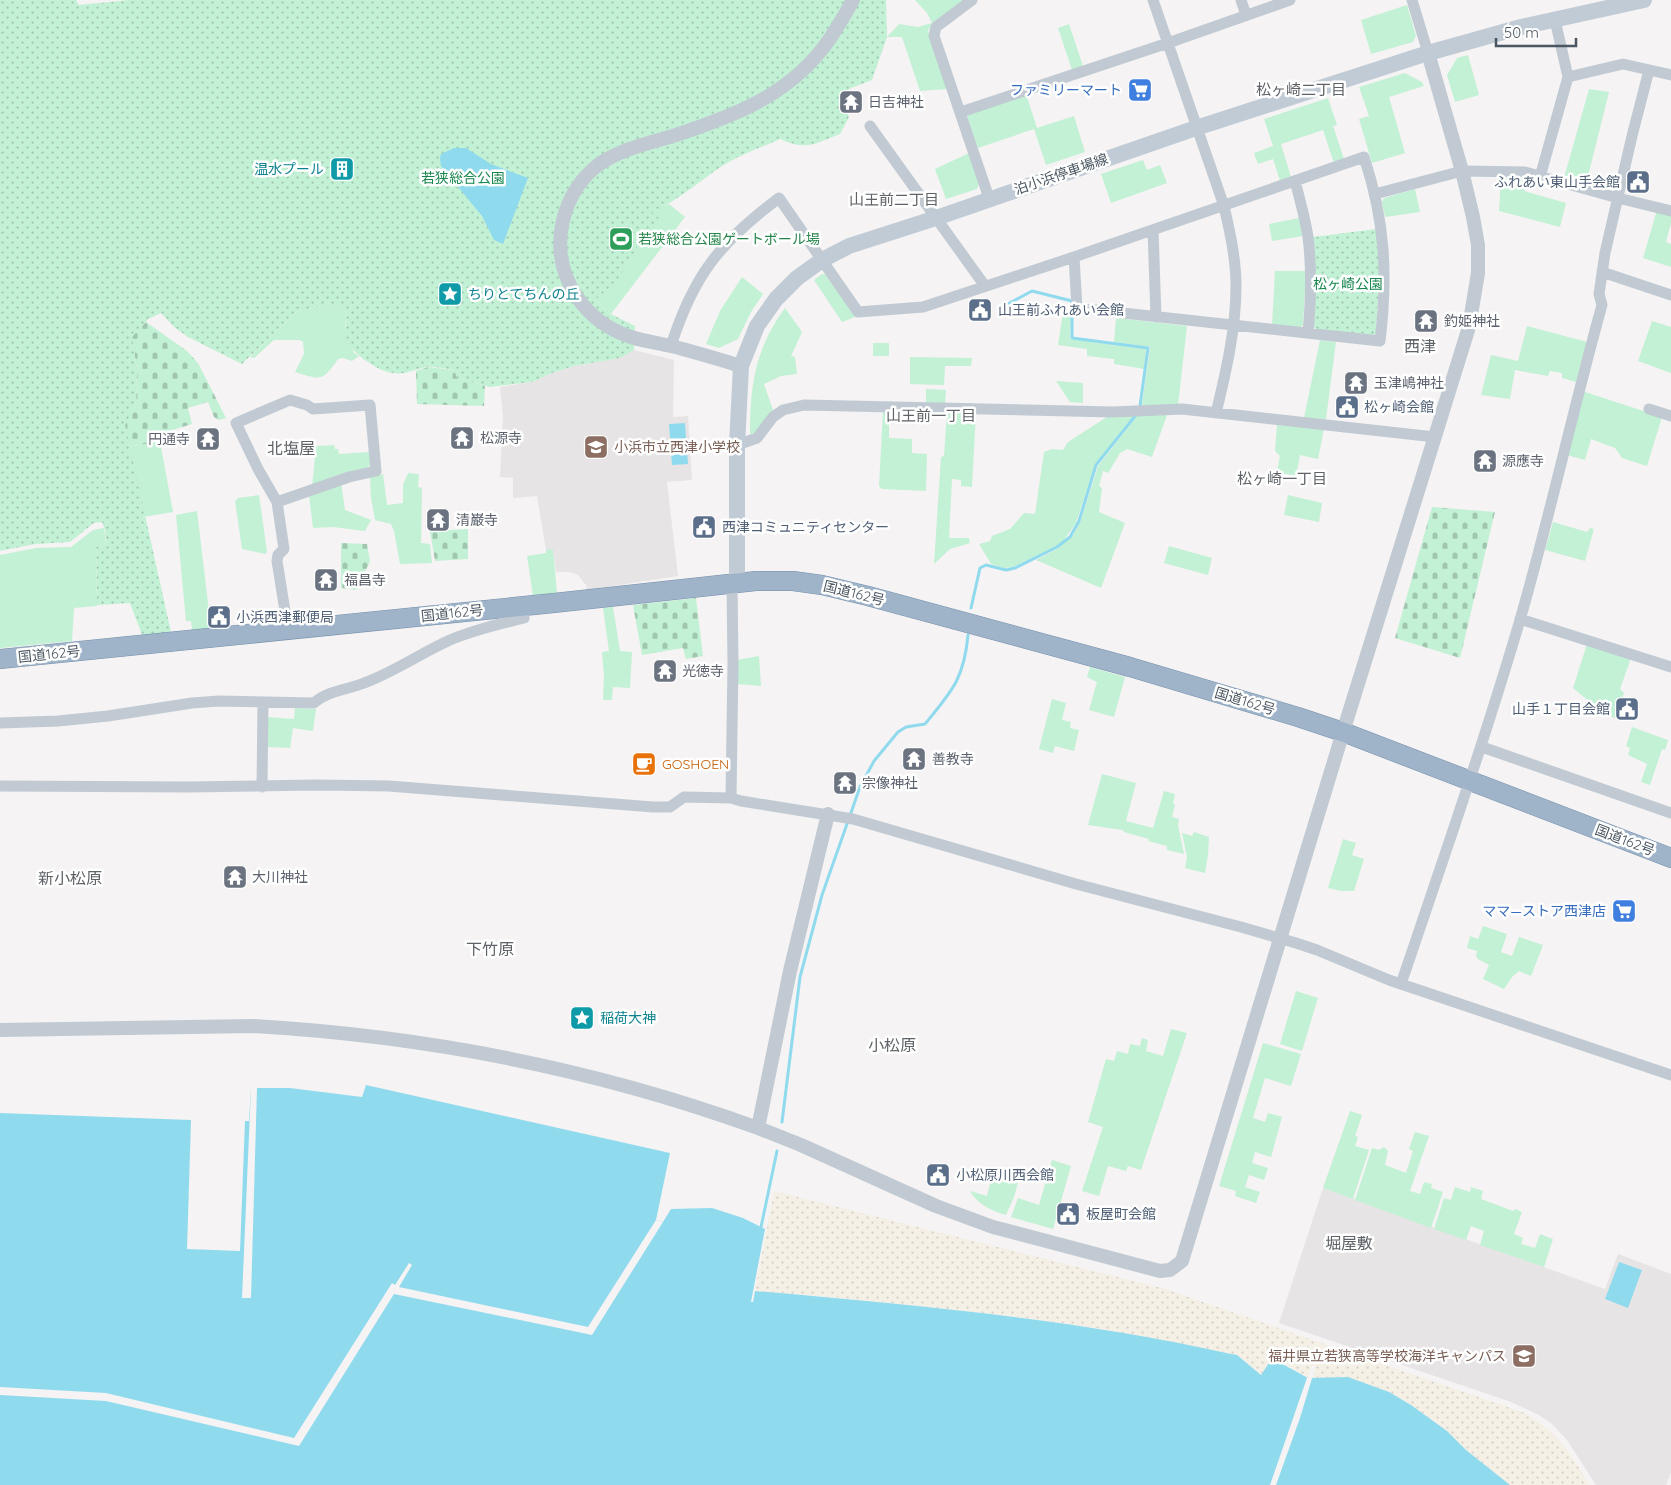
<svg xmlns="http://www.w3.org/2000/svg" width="1671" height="1485" font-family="Quicksand,'Noto Sans JP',sans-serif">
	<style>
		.education { fill: #e6e4e5 }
		.grass { fill: #c3f1d5 }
		.sand { fill: url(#sand-dots) }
		.cemetery { fill: url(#cemetery-stones) }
		.park { fill: url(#park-dots) }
		.water { fill: #90daee }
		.pier { fill: #f5f3f3 }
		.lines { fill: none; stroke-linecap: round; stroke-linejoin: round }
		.stream { stroke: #90daee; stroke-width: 3 }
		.trunk-casing { stroke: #7690ad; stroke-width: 20 }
		.minor { stroke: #c1cad2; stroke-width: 11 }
		.tertiary { stroke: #c1cad2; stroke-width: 14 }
		.secondary { stroke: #c1cbd6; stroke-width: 16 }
		.trunk { stroke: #9fb4c9; stroke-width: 19 }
		.labels { text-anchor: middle; stroke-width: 5; stroke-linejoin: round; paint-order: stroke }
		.shop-label { font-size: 14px; fill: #366cbe; stroke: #fff; text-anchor: end }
		.worship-label { font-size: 14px; fill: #5b616d; stroke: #fff; text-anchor: start }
		.culture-label { font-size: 14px; fill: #0d838f; stroke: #fff; text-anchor: start }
		.street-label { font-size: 14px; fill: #4a5661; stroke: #fff }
		.park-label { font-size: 14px; fill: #17864f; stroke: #fff }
		.service-label { font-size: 14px; fill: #4e5e75; stroke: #fff; text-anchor: start }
		.leisure-label { font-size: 14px; fill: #27864d; stroke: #fff; text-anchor: start }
		.education-label { font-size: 14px; fill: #785e54; stroke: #fff; text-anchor: start }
		.food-label { font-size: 14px; fill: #c56008; stroke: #fff; text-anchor: start }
		.neighbourhood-label { font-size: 15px; fill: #5f6368; stroke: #fff }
		.quarter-label { font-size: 16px; fill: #5f6368; stroke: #fff }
	</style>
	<defs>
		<pattern id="sand-dots" width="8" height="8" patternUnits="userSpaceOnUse" patternTransform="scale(1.25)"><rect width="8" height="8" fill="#f5f0e5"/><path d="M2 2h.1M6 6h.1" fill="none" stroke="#d4d0c7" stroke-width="1.8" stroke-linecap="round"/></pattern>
		<pattern id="cemetery-stones" width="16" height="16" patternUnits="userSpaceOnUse" patternTransform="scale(1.25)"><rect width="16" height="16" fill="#c3f1d5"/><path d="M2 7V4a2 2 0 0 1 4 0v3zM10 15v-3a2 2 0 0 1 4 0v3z" fill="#a0c6b0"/></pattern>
		<pattern id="park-dots" width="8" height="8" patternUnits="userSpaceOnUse" patternTransform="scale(1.25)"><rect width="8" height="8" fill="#c3f1d5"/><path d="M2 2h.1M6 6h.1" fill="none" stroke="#a0c6b0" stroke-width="1.8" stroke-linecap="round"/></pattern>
	</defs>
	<rect width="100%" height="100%" fill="#f5f3f3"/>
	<path class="education" d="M634 350 674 360 673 417 688 416 692 480 667 482 678 576 587 590 586 585 578 575 569 572H556L553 550H546L537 496 513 498V478L500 477 503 416 500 387 532 382 552 373 574 366 619 358Z
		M1323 1188 1605 1289 1618 1254 1671 1274V1472L1666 1485H1596L1567 1440 1552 1424 1539 1415 1511 1402 1279 1323Z"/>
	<path class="grass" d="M915 0H964L932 23 928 31 947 89 920 91 902 37H887L899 24 918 27 932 23 927 13Z
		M1407 5 1416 36 1413 42 1371 54 1361 20Z
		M1069 24 1083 66 1072 70 1058 28Z
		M1468 55 1479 95 1455 102 1447 75 1457 58Z
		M1405 73 1422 82 1424 86 1389 97 1405 153 1372 163 1359 119 1369 116 1359 87Z
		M1589 89 1609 92 1586 184 1564 178Z
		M1026 94 1037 128 1074 116 1085 152 1046 165 1034 129 978 148 967 117 970 113Z
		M1328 98 1337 125 1333 126 1344 159 1334 163 1323 130 1281 144 1291 177 1280 181 1273 159 1258 164 1254 153 1273 146 1264 119Z
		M969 153 979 184 977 189 946 199 935 169Z
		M1143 160 1147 170 1160 165 1167 183 1111 203 1101 174Z
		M1501 177 1527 178 1524 191 1566 203 1560 227 1499 211Z
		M1415 189 1420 212 1385 217 1382 202 1384 198Z
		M669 204 685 217 611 314 595 300 568 238Z
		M1657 210 1671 213V223L1666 242 1671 244V267L1643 258Z
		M1299 218 1303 236 1272 241 1269 224Z
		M1275 271H1306L1303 325 1299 328 1272 325Z
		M822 274 827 275 855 317 842 322 814 280Z
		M742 277 763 294 751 312 738 339 719 348 706 344 720 311Z
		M328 303 336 305 347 313 345 326 354 353 359 356 352 361 343 358 338 359C322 382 321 380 295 372L304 354 303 342 299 340H274L254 358 250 357 297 311 318 307Z
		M785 308 802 332 791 356 795 357 797 374 781 376 764 384 774 413 756 434H750C750 385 755 349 785 308Z
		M1071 311 1070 339 1146 349 1144 369 1114 364V359L1087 356V349L1058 345 1063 312Z
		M161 313 148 319 133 337 129 447 160 441 173 512 143 517 93 331Z
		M1116 318 1187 326 1178 405H1142L1150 347 1114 342Z
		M1652 321 1671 327V373L1638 361Z
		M1527 326 1587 342 1576 382 1562 378V373L1550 371 1548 376 1515 370 1510 399 1481 395 1491 355 1518 361Z
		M1320 340 1336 342 1326 419 1304 418Z
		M873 343H889V356H873Z
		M910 357 972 358 971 366H945L944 385 910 384Z
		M1056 381 1083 383V403L1070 402Z
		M926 389 946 390 945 405H926Z
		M1582 391 1662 417 1647 466 1622 458 1615 448 1591 439 1585 460 1567 455Z
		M883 411H889V438L912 439V453L927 454 926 491 882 489 879 486Z
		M947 411 976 412 972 487 961 486V480L952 479 949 538H969L970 543 950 549 934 564 941 457 944 456Z
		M1110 415H1134L1095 465 1076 523 1064 540 1053 548 1013 567 1004 568 991 564 979 544 990 541 992 536 1010 529 1024 513 1035 514 1044 452 1052 449 1063 450 1068 442Z
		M1138 415H1167L1152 457 1127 449 1120 453 1108 473 1103 471 1099 486 1102 488 1099 512 1125 523 1101 588 1036 560 1057 549 1074 534 1081 520 1098 466Z
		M1277 425 1324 429 1318 459 1300 455 1296 476 1277 472 1280 456 1275 451Z
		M334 445 335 449H338L339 454 370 452 371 463 367 469 312 487 315 457 302 455V447Z
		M408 473 419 474 418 487 422 488 421 543 430 544 432 563 400 564 394 531 391 524 375 520 371 498 370 477 383 474 387 505 403 503V485Z
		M341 483 345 510 371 520 365 531 333 527 313 528 309 495Z
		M259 495 267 552 265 554 242 549 235 501 238 498Z
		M1288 495 1322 503 1319 522 1284 515Z
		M197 511 211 628 192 630 191 621H186L176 515Z
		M1553 522 1587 532 1590 528 1594 529 1585 561 1545 550Z
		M104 528 106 546 96 547 97 606 74 608 72 641 0 648V555L36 548 71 547 93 530Z
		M1169 546 1212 558 1208 575 1164 563Z
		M553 549 557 593 533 596 527 556 546 553V550Z
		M613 607 620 651 632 652 630 688 613 687 612 700H603L604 676 602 652 609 651 603 608Z
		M1587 644 1631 658 1620 689 1624 693 1615 718 1593 710 1591 703 1573 688Z
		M759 656 761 686 737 684V660Z
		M1090 667 1125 677 1114 717 1089 710 1097 682 1087 677Z
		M1052 699 1066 703 1062 720 1071 722 1070 728 1079 730 1074 751 1055 746 1053 753 1039 749Z
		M295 708 316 709 313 731 293 728 290 748 267 747V717L294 719Z
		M1632 727 1668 740 1665 750 1662 749 1650 785 1641 782 1647 764 1628 755 1630 748 1626 746Z
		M1102 774 1136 783 1126 821 1153 828 1164 791 1175 794 1173 804 1175 805 1172 817 1179 819 1178 825 1184 854 1167 850V846L1148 841 1149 839 1124 832 1123 830 1088 825Z
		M1194 832 1209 837 1208 855 1205 873 1185 868 1187 857 1182 833 1192 836Z
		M1343 839 1356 843 1352 855 1364 859 1354 891H1341L1328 888Z
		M1483 926 1507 934 1501 952 1512 956 1519 937 1543 945 1531 976 1519 971 1512 977 1504 989 1483 979 1489 965 1478 959 1476 956 1477 951 1467 948 1470 936 1478 939Z
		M1296 991 1318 998 1302 1051 1280 1044Z
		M1171 1029 1187 1033 1141 1170 1128 1166 1126 1171 1108 1166 1099 1196 1082 1191 1103 1127 1088 1122 1106 1059 1114 1061 1117 1051 1128 1054 1130 1044 1140 1046 1142 1038 1148 1040 1146 1051 1163 1056Z
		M1263 1043 1301 1054 1291 1086 1265 1078 1253 1118 1265 1122 1268 1113 1282 1117 1271 1157 1255 1152 1252 1163 1268 1168 1264 1180 1249 1175 1245 1187 1260 1192 1256 1203 1235 1196 1236 1191 1219 1186Z
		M1350 1111 1362 1115 1355 1136 1358 1137 1355 1146 1369 1150 1353 1199 1323 1188Z
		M1415 1132 1429 1136 1410 1191 1420 1194 1424 1182 1432 1184 1431 1188 1443 1192 1431 1228 1355 1200 1372 1148 1379 1150 1384 1147 1388 1151 1385 1165 1406 1173 1413 1151 1409 1149Z
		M1052 1160 1071 1166 1053 1229 1011 1217 1018 1198 1039 1205Z
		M993 1172 1019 1179 1014 1197 1006 1215C992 1211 978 1205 970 1191L987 1196Z
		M1455 1187 1470 1192 1471 1187 1483 1191 1481 1199 1513 1211 1515 1209 1522 1212 1514 1234 1523 1238 1521 1244 1535 1248 1540 1234 1553 1239 1544 1267 1480 1245 1484 1231 1471 1226 1466 1240 1434 1229 1444 1198 1451 1200Z"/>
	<path class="sand" d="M774 1191 1165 1289 1522 1412C1556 1430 1571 1453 1589 1485H1510L1466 1450 1447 1431 1411 1405 1389 1392 1348 1377 1312 1378 1316 1365H1312L1308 1378 1284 1363H1269L1262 1375 1237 1355 1103 1329 1003 1315 842 1298 755 1291Z"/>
	<path class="cemetery" d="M146 322 187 351 198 363 226 418 219 420 214 417 208 402 188 408 192 424 159 434 160 441 129 447 125 425 136 402 137 370 132 337Z
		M428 367 454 370 458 378 485 386 484 406 417 404 416 371Z
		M1432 507 1495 512 1460 658 1395 638Z
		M468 529V559L435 561 430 531Z
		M341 543 367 544 370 561 357 590 341 588Z
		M696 598 703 656 686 659 683 648 642 655 633 605Z"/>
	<path class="park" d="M0 0H76L79 5 129 0H886L887 37 872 80 851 88 840 96 849 117 840 134C814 144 807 151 780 139 762 147 743 154 727 163 702 178 679 201 652 212L661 220 639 244 616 282 595 300 611 314 635 326 634 350 620 358 574 366 552 373 532 382 490 387 457 378 454 370C446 369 435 366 427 367 415 369 406 375 393 373 384 372 375 367 368 362 347 348 343 339 347 313L336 305 328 303 318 307 297 311 242 364 188 337 174 327 161 313 148 319 132 337 137 370 136 402 125 425 171 632 142 635 130 603 97 605 96 547 106 545 105 530 102 522 94 523 70 542 35 544 0 551Z
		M1376 229 1380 263 1376 333 1373 336 1316 330 1313 326V237Z"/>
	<path class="water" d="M454 148H466L491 164 528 178 503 244 494 240 482 216 441 166 440 158 441 154Z
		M685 423 688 464 672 465 669 424Z
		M366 1085 670 1153 656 1220 663 1222 671 1209 712 1208 743 1218 765 1229 751 1302H753L755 1291C915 1305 1074 1319 1231 1354L1237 1355 1261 1375 1269 1363 1277 1361 1308 1378 1348 1377 1389 1392 1411 1405 1447 1431 1466 1450 1510 1485H0V1113L191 1120 187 1249 240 1251 245 1121H249L251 1088H290L362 1097Z
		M1619 1262 1642 1270 1628 1308 1605 1299Z"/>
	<path class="pier" d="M251 1088H257L251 1298H242Z
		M656 1220 663 1222 592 1335 394 1294 299 1446 106 1401 0 1395V1387L106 1393 294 1438 392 1283 395 1285 409 1263 412 1265 399 1287 588 1327Z
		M1308 1375H1313L1300 1418 1276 1485H1270Z"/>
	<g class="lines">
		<path class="stream" d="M1006 305 1032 291 1072 301V338L1148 348 1140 406
			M971 608 980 568 986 565 1006 570 1015 568 1057 547 1070 537 1079 521 1096 465 1136 415
			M782 1122 800 977 822 895 860 787 874 761 898 732 906 727 925 724C952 691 964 679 968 635
			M761 1227 777 1151"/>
		<defs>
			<path id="trunk" d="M0 659 554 603 756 581H793L822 585 868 596 1130 667 1298 717 1343 732 1671 858"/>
		</defs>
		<use href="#trunk" class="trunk-casing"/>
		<path class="minor" d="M972 0 936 27 934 36 989 198
			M1153 0 1224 206C1230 232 1236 259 1236 286 1236 329 1226 372 1216 413
			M1241 0 1246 15
			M1412 0 1428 53
			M1555 20 1568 77
			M961 112 1168 43 1290 0
			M870 126 985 286
			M1540 177 1568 77 1623 64 1671 75
			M1295 181C1300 200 1305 218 1308 237 1312 269 1311 301 1308 333
			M1375 194 1462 171 1525 172 1618 198 1671 211
			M1153 230 1156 317
			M1602 272 1671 295
			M671 346C693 276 720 242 779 198L858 312 923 307 1074 257 1364 157C1385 220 1388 276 1380 341L1077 308 1074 257
			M1649 409 1671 416
			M737 445 757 438 773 417 783 410 804 405 1113 412 1182 409 1435 437
			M277 502 349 477 376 471 370 405 313 409 307 405 290 400 236 423 258 469 277 502 284 549 278 555 277 561 288 630
			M1520 619 1671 667
			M0 723 58 721 108 716 192 703 219 701 314 703C327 691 347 690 364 683 394 672 421 653 450 640 474 630 499 624 524 618L523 606
			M1482 747 1671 813
			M0 786 190 787 317 785 389 786 653 807H670L684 797 731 798 741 801 853 819 1076 884 1241 927 1296 943 1317 950 1389 980 1671 1075
			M262 787 263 702
			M731 798 733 663 732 584
			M1401 984C1442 863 1484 742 1520 620 1550 516 1573 409 1602 305L1599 294 1605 253 1632 136 1649 70"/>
		<path class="tertiary" d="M741 366C718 359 695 352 671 346 658 343 644 341 631 337 587 323 555 280 561 232 564 206 577 181 598 165 620 149 650 143 676 135 733 116 785 97 823 48 835 33 844 16 853 0
			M0 1030 253 1026C425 1036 596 1069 758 1128L790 971 828 814
			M758 1128 801 1145 936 1206 993 1227 1160 1271 1170 1270 1182 1261 1343 732 1469 327 1478 273V245L1473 217 1462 171 1428 53"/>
		<path class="secondary" d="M737 583V445L741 366 757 326 776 299 797 278 822 260 849 246 936 218 1196 128 1428 53 1521 27 1644 0"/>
		<use href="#trunk" class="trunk"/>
	</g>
	<defs>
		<symbol id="supermarket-square" viewBox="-11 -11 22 22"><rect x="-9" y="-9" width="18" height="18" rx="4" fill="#3f7fe0" stroke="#fff"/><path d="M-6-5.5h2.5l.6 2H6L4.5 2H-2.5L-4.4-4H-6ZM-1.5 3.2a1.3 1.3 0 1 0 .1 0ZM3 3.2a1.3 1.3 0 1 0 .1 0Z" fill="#fff"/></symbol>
		<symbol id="temple-square" viewBox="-11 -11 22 22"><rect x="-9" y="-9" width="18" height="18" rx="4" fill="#6b7280" stroke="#fff"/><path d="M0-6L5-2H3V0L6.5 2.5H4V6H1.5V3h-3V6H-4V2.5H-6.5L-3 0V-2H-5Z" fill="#fff"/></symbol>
		<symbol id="building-square" viewBox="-11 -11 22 22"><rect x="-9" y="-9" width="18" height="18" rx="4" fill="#0f9aa8" stroke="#fff"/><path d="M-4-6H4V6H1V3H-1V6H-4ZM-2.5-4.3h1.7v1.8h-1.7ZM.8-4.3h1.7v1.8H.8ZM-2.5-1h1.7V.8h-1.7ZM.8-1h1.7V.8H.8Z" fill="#fff"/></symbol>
		<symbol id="civic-square" viewBox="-11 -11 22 22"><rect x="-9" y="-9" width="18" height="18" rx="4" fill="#5c6f8a" stroke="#fff"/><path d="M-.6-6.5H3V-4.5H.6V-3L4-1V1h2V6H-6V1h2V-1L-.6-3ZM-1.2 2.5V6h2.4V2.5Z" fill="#fff"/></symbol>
		<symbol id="stadium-square" viewBox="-11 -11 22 22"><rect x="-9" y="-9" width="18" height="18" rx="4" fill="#2e9e5b" stroke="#fff"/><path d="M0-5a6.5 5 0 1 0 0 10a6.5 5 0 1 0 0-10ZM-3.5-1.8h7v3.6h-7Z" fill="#fff"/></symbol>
		<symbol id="sight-square" viewBox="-11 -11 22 22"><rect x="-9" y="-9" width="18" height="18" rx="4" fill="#0f9aa8" stroke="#fff"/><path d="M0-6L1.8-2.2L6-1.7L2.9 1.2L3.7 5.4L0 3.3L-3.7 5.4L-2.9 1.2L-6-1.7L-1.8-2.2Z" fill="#fff"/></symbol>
		<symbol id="school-square" viewBox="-11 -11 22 22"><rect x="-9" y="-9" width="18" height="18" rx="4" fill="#8d6e63" stroke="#fff"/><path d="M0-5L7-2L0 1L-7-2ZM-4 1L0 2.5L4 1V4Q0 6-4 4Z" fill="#fff"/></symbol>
		<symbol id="cafe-square" viewBox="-11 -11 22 22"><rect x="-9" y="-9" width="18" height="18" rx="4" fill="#e8710a" stroke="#fff"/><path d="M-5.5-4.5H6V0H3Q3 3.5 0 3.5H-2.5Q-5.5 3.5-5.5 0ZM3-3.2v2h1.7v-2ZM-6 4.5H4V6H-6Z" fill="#fff"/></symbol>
	</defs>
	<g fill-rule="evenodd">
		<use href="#supermarket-square" x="1126" y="76" width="28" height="28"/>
		<use href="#temple-square" x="837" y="88" width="28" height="28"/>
		<use href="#building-square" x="328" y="155" width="28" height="28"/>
		<use href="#civic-square" x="1624" y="168" width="28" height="28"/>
		<use href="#stadium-square" x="607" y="225" width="28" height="28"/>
		<use href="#sight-square" x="436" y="280" width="28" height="28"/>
		<use href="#civic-square" x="966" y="296" width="28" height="28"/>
		<use href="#temple-square" x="1412" y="307" width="28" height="28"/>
		<use href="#temple-square" x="1342" y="369" width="28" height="28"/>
		<use href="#civic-square" x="1333" y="393" width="28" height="28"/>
		<use href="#temple-square" x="448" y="424" width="28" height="28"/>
		<use href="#temple-square" x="194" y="425" width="28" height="28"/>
		<use href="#school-square" x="582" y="433" width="28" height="28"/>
		<use href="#temple-square" x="1471" y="447" width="28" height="28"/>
		<use href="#temple-square" x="424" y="506" width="28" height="28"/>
		<use href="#civic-square" x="690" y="513" width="28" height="28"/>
		<use href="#temple-square" x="312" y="566" width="28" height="28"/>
		<use href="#civic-square" x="205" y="603" width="28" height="28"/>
		<use href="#temple-square" x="651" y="657" width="28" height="28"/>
		<use href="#civic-square" x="1613" y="695" width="28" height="28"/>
		<use href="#temple-square" x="900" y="745" width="28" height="28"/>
		<use href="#cafe-square" x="630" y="750" width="28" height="28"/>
		<use href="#temple-square" x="831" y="769" width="28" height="28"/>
		<use href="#temple-square" x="221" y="863" width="28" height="28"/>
		<use href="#supermarket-square" x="1610" y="897" width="28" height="28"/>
		<use href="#sight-square" x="568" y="1004" width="28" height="28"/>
		<use href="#civic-square" x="924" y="1161" width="28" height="28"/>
		<use href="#civic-square" x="1054" y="1200" width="28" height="28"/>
		<use href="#school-square" x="1510" y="1342" width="28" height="28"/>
	</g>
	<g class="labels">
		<g class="shop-label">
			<text x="1122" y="95">ファミリーマート</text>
			<text x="1606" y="916">ママ―ストア西津店</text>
		</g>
		<g class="worship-label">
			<text x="868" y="107">日吉神社</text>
			<text x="1444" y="326">釣姫神社</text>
			<text x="1374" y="388">玉津嶋神社</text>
			<text x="480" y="443">松源寺</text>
			<text x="190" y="444" text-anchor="end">円通寺</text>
			<text x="1502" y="466">源應寺</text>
			<text x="456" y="525">清巌寺</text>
			<text x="344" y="585">福昌寺</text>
			<text x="682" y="676">光徳寺</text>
			<text x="932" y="764">善教寺</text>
			<text x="862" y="788">宗像神社</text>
			<text x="252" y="882">大川神社</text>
		</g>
		<g class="culture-label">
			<text x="324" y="174" text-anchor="end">温水プール</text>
			<text x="468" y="299">ちりとてちんの丘</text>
			<text x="600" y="1023">稲荷大神</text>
		</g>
		<g class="street-label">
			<text transform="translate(1061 174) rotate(-19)" y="5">泊小浜停車場線</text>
			<text transform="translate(854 593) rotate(14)" y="5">国道162号</text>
			<text transform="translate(452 613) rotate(-6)" y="5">国道162号</text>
			<text transform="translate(49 654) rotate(-6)" y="5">国道162号</text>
			<text transform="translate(1245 701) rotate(17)" y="5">国道162号</text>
			<text transform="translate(1625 840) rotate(21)" y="5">国道162号</text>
		</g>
		<g class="park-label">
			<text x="463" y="183">若狭総合公園</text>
			<text x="1348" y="289">松ヶ崎公園</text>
		</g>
		<g class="service-label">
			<text x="1620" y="187" text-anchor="end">ふれあい東山手会館</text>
			<text x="998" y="315">山王前ふれあい会館</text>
			<text x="1364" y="412">松ヶ崎会館</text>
			<text x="722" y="532">西津コミュニティセンター</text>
			<text x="236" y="622">小浜西津郵便局</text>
			<text x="1610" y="714" text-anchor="end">山手１丁目会館</text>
			<text x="956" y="1180">小松原川西会館</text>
			<text x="1086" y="1219">板屋町会館</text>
		</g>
		<g class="leisure-label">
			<text x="638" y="244">若狭総合公園ゲートボール場</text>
		</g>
		<g class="education-label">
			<text x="614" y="452">小浜市立西津小学校</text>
			<text x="1506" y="1361" text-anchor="end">福井県立若狭高等学校海洋キャンパス</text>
		</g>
		<g class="food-label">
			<text x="662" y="769">GOSHOEN</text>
		</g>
		<g class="neighbourhood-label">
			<text x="1301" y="95">松ヶ崎二丁目</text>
			<text x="894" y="205">山王前二丁目</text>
			<text x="931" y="421">山王前一丁目</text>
			<text x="1282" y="484">松ヶ崎一丁目</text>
		</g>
		<g class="quarter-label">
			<text x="1420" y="352">西津</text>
			<text x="291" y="454">北塩屋</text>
			<text x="70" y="884">新小松原</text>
			<text x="490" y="955">下竹原</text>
			<text x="892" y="1051">小松原</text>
			<text x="1349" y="1249">堀屋敷</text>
		</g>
	</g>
	<path d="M1496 38v8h80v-8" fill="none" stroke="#4a5661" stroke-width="2.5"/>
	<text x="1504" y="38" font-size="15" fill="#4a5661" stroke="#ffffff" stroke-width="4" paint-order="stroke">50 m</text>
</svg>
